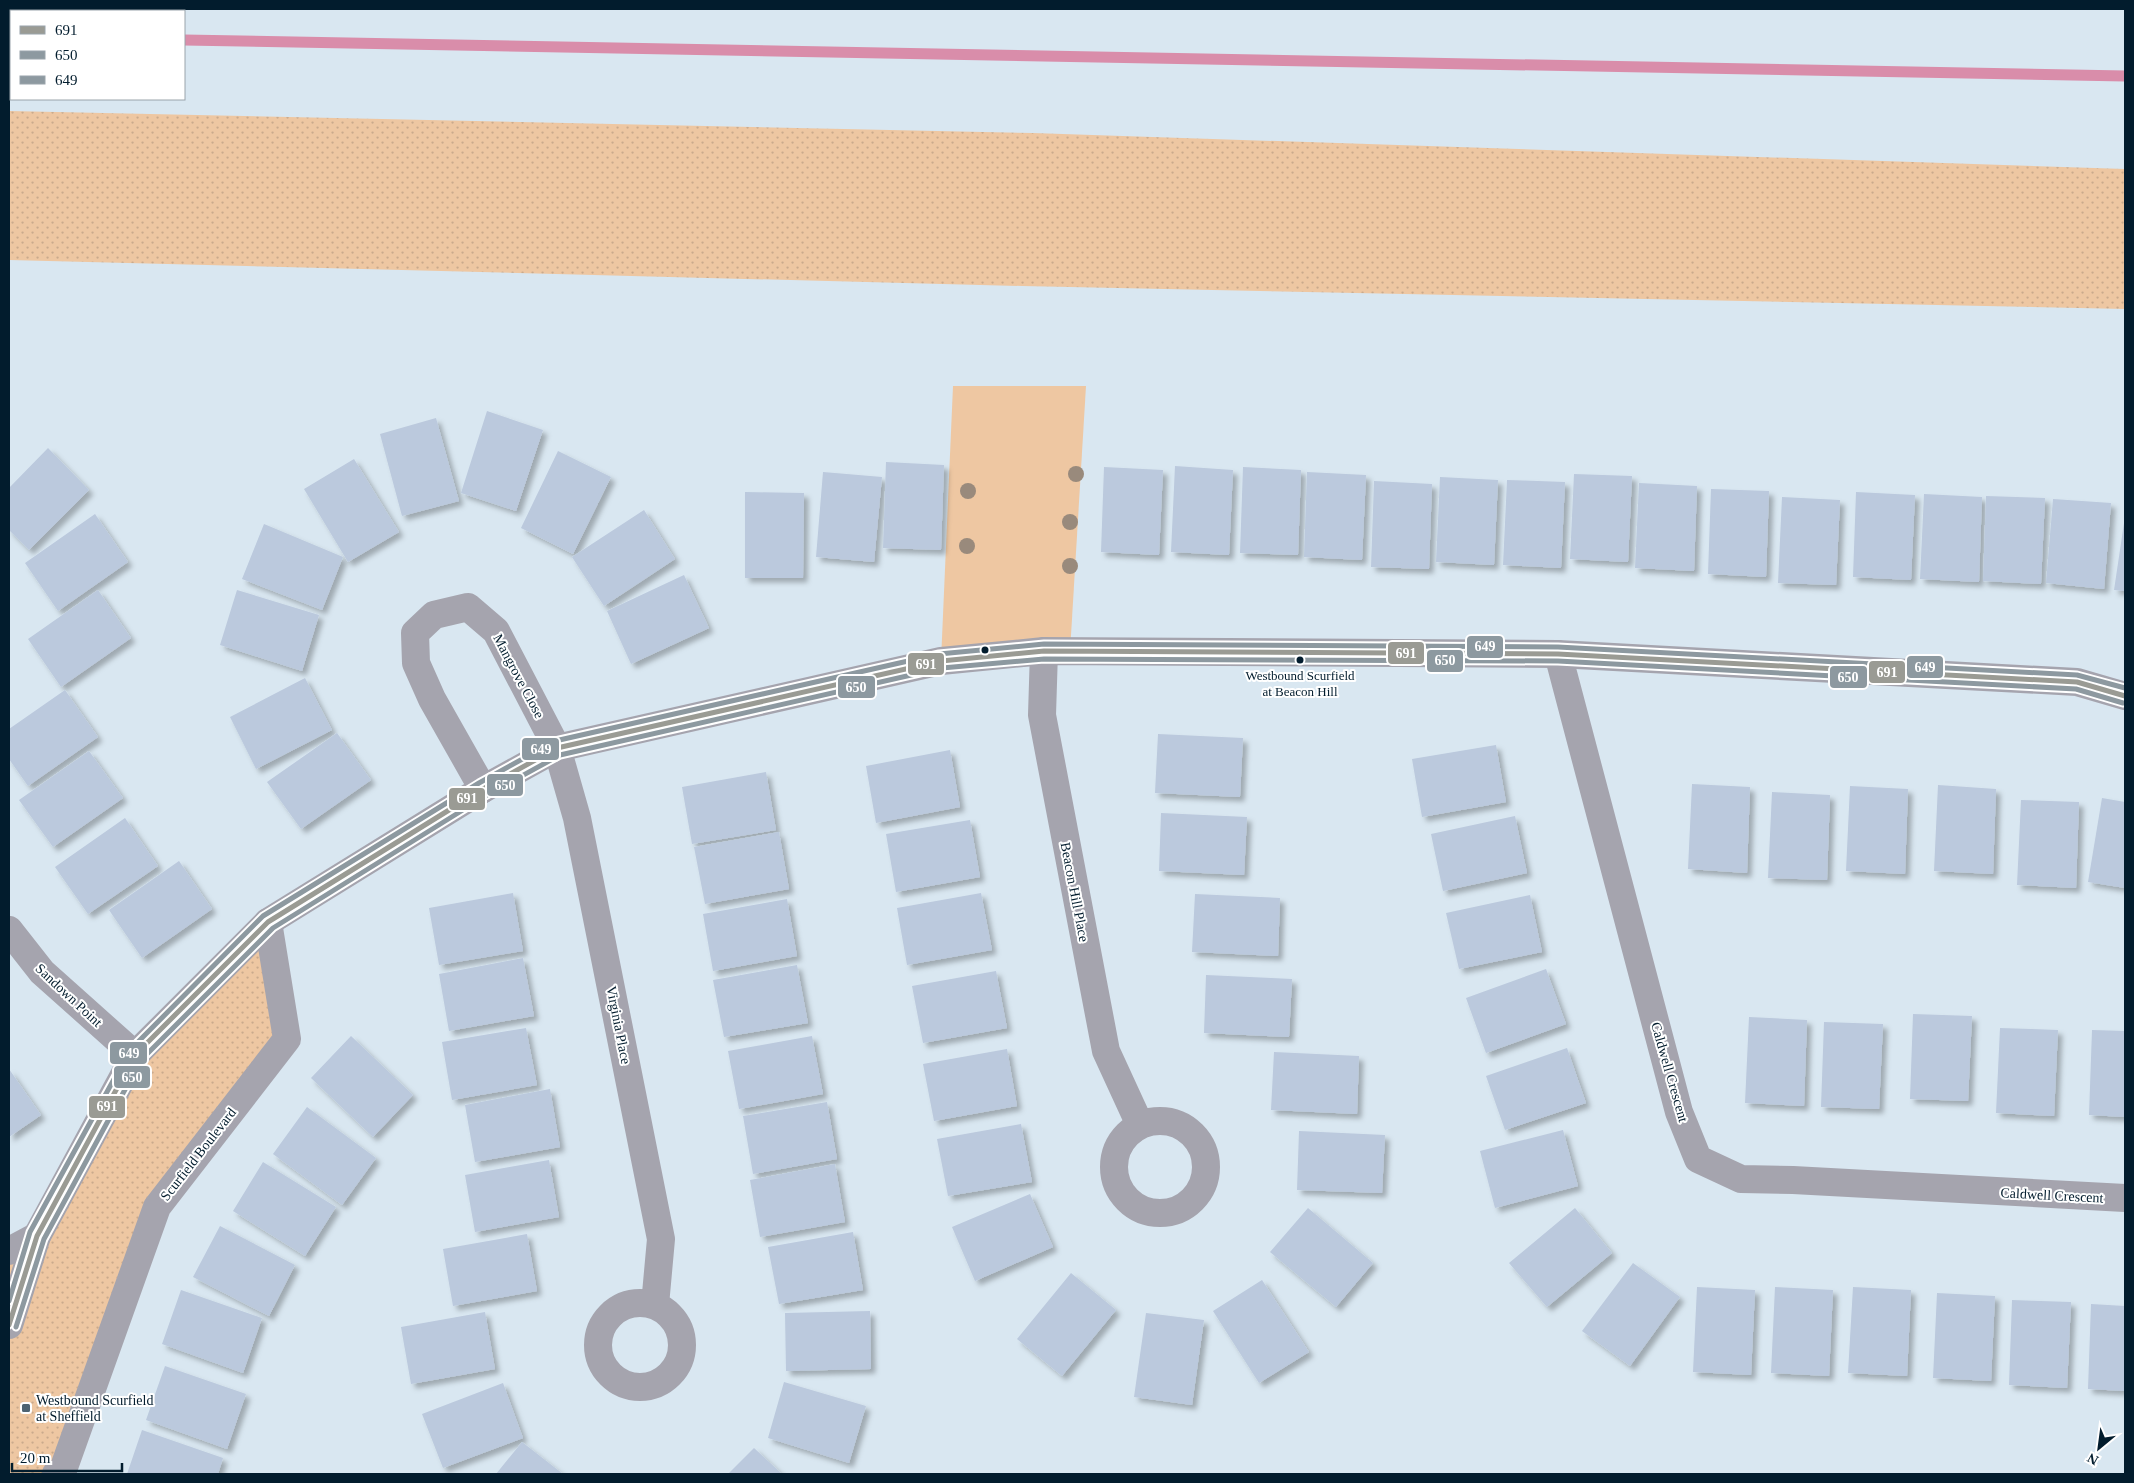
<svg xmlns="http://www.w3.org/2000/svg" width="2134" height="1483" font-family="'Times New Roman',serif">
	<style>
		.grass { fill: url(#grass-dots) }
		.park { fill: #eec7a2 }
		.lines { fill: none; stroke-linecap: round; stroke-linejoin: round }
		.stream { stroke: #d98daa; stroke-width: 11 }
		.building { fill: #bbc9dd; filter: url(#shadow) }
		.minor { stroke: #a5a4ae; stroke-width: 28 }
		.tertiary { stroke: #a5a4ae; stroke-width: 28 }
		.bus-1-casing { stroke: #fff; stroke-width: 9 }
		.bus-2-casing { stroke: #fff; stroke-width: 9 }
		.bus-3-casing { stroke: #fff; stroke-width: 9 }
		.bus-1 { stroke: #9a9b94; stroke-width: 5 }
		.bus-2 { stroke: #8d99a0; stroke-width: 5 }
		.bus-3 { stroke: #8d99a0; stroke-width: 5 }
		.tree { fill: #998a7c }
		.bus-dot { fill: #021c2d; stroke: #fff; stroke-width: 2 }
		.poi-dot { fill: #4d6372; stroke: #fff; stroke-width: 2 }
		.labels { text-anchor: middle; stroke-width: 4; stroke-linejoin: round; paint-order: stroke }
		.bus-label { font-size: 13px; fill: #021c2d; stroke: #fff }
		.street-label { font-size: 14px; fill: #021c2d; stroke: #fff }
		.poi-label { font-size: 14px; fill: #021c2d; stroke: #fff; text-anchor: start }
		.line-badge { stroke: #fff; stroke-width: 2 }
		.badge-label { font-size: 14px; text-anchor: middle; font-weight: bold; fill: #fff }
	</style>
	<defs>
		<pattern id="grass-dots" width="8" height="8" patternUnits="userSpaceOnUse" patternTransform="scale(1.25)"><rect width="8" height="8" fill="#eec7a2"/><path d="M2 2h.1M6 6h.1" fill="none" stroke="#caaa8c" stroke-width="1.8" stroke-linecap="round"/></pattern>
		<filter id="shadow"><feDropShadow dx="4.5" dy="4.5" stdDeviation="2.5" flood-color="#0004"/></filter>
	</defs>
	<rect width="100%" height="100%" fill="#d9e7f1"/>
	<path class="grass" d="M9 111 1033 133 2125 169V309L1022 286 9 260Z
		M268 922 287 1039 157 1207 56 1474H9V1251L37 1236 135 1055Z"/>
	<path class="park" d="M953 386H1086L1070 652 941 661Z"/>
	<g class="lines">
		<path class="stream" d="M9 35H11
			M184 40 2125 76"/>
	</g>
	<path class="building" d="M487 411 543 430 516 511 461 493Z
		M436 418 459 501 402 516 380 434Z
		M48 448 89 490 29 550 9 530V488Z
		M558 451 611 477 573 554 521 528Z
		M354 459 399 532 348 562 304 489Z
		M886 462 944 465 941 550 883 548Z
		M1175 466 1233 470 1229 555 1171 552Z
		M1104 467 1163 470 1159 555 1101 552Z
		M1243 467 1301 470 1298 555 1240 553Z
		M823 472 882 477 874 562 816 557Z
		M1307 472 1366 475 1362 560 1304 557Z
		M1574 474 1632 476 1628 562 1570 559Z
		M1440 477 1498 480 1494 565 1436 562Z
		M1507 480 1565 482 1561 568 1503 565Z
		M1374 481 1432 484 1429 569 1371 567Z
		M1639 483 1697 486 1694 571 1635 568Z
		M1711 489 1769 491 1766 577 1708 574Z
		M745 492 804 493 803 578H745Z
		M1856 492 1915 495 1911 580 1853 577Z
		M1924 494 1982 497 1979 582 1920 579Z
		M1986 496 2045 498 2041 584 1983 581Z
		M1782 497 1840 500 1836 585 1778 583Z
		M2053 499 2111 503 2104 589 2046 583Z
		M644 510 675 559 604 606 572 557Z
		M95 514 128 562 58 611 25 563Z
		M2124 523H2125V591L2114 590Z
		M264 524 343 557 322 610 242 579Z
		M684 575 709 628 631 664 607 611Z
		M98 590 131 638 61 687 28 639Z
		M237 590 319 615 302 671 220 645Z
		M305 678 332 730 256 769 230 717Z
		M65 690 98 737 28 786 9 759V729Z
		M337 733 371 780 301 829 267 782Z
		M1158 734 1243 738 1240 797 1155 793Z
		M1496 745 1506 802 1422 817 1412 759Z
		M950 750 960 807 876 823 866 766Z
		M89 751 123 798 53 847 19 800Z
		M766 772 776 830 692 844 682 787Z
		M1692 784 1750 787 1747 873 1688 869Z
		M1938 785 1996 789 1993 874 1934 871Z
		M1850 786 1908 789 1905 874 1846 871Z
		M1772 792 1830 795 1827 880 1768 878Z
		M2102 798 2125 802V888L2088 882Z
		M2021 800 2079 802 2076 888 2017 885Z
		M1161 813 1247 817 1244 875 1159 871Z
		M1515 816 1527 873 1443 891 1431 834Z
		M125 818 158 866 88 914 55 867Z
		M970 820 980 877 896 892 886 834Z
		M779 832 789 889 705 904 694 847Z
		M179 861 212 909 142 958 109 910Z
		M513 893 523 951 439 965 429 908Z
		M981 893 992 950 907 965 897 908Z
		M1195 894 1280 898 1278 956 1192 952Z
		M1530 895 1542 952 1459 969 1446 913Z
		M787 899 797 956 713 971 703 914Z
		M523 958 534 1016 449 1031 439 974Z
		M797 965 808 1023 724 1037 713 980Z
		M1546 969 1566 1024 1486 1053 1466 998Z
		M996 971 1007 1028 923 1043 912 986Z
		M1206 975 1292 979 1289 1037 1204 1033Z
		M1913 1014 1972 1016 1968 1101 1910 1099Z
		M1749 1017 1807 1020 1804 1106 1745 1103Z
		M1824 1022 1883 1024 1879 1109 1821 1107Z
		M526 1028 537 1085 452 1100 442 1042Z
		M2000 1028 2058 1030 2054 1116 1996 1113Z
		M2092 1030 2125 1031V1117L2089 1115Z
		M351 1036 413 1095 373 1137 311 1078Z
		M812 1036 823 1094 739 1109 728 1051Z
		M1567 1048 1586 1103 1505 1130 1486 1076Z
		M1007 1049 1017 1106 934 1121 923 1064Z
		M1274 1052 1359 1056 1357 1114 1271 1110Z
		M9 1069 41 1115 9 1137Z
		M550 1089 560 1147 475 1162 465 1105Z
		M827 1102 837 1159 753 1174 743 1116Z
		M307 1107 376 1158 342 1205 273 1154Z
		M1021 1124 1032 1182 948 1196 937 1139Z
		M1563 1130 1578 1186 1495 1208 1480 1151Z
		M1299 1131 1385 1135 1382 1193 1297 1190Z
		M549 1160 559 1217 475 1232 465 1175Z
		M263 1162 336 1207 305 1256 233 1211Z
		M835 1164 845 1222 760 1237 750 1180Z
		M1030 1194 1053 1247 975 1281 952 1227Z
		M1308 1208 1373 1263 1336 1307 1270 1252Z
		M1575 1208 1612 1253 1547 1307 1509 1263Z
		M220 1226 295 1265 269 1316 193 1277Z
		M853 1232 863 1290 779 1304 768 1247Z
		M527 1234 537 1291 453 1306 443 1249Z
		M1633 1263 1680 1297 1630 1366 1582 1331Z
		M1071 1273 1116 1310 1062 1376 1017 1339Z
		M1262 1280 1309 1352 1259 1383 1213 1311Z
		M1697 1287 1755 1290 1751 1375 1693 1372Z
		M1775 1287 1833 1290 1829 1376 1771 1373Z
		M1853 1287 1911 1290 1907 1376 1848 1373Z
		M181 1290 262 1318 243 1373 162 1344Z
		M1937 1293 1995 1296 1991 1381 1933 1378Z
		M2012 1300 2071 1302 2067 1388 2009 1385Z
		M2091 1304 2125 1306V1391L2088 1389Z
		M870 1311 871 1369 786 1371 785 1313Z
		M485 1312 495 1369 411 1384 401 1327Z
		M1146 1313 1204 1320 1192 1405 1134 1397Z
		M165 1366 246 1394 227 1449 146 1420Z
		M784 1382 866 1406 849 1463 768 1438Z
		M503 1383 523 1438 443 1468 422 1414Z
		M142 1430 223 1458 218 1474H127Z
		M522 1442 563 1474H496Z
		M754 1448 782 1474H728Z"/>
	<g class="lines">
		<path class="minor" d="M1044 651 1042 715 1106 1051 1140 1125
			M1558 654 1679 1112 1698 1159 1741 1179 1793 1180 2125 1198
			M483 789 432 699 416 663 415 633 434 615 468 607 496 631 557 748 577 818 661 1239 655 1305
			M9 930 42 972 135 1055
			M1114 1167a46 46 0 1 1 92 0a46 46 0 1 1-92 0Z
			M9 1251 37 1236
			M598 1345a42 42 0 1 1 84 0a42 42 0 1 1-84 0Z
			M56 1474 63 1470 157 1207 287 1039 268 922"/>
		<path class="tertiary" d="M9 1325 37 1236 135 1055 268 922 483 789 557 748 941 661 1044 651 1558 654 2077 682 2125 696"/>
		<defs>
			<path id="bus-1" d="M9 1325 37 1236 135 1055 268 922 483 789 557 748 941 661 1044 651 1558 654 2077 682 2125 696"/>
			<path id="bus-2" d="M16 1327 44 1239 141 1060 273 928 487 795 560 755 942 668 1044 659 1558 661 2076 689 2123 703"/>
			<path id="bus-3" d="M9 1301 30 1232 130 1050 263 916 479 783 555 741 939 654 1044 644 1558 647 2077 675 2125 688"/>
		</defs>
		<use href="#bus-1" class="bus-1-casing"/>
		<use href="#bus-2" class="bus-2-casing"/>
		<use href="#bus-3" class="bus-3-casing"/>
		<use href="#bus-1" class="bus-1"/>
		<use href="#bus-2" class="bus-2"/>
		<use href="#bus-3" class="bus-3"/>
	</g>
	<g class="tree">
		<circle cx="1076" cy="474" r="8"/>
		<circle cx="968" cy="491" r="8"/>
		<circle cx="1070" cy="522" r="8"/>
		<circle cx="967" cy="546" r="8"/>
		<circle cx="1070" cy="566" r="8"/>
	</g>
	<g class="bus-dot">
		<circle cx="985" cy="650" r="4.5"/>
		<circle cx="1300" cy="660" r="4.5"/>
	</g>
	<rect class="poi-dot" x="21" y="1403" width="10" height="10" rx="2.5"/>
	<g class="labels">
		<g class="bus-label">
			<text x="1300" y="680">Westbound Scurfield<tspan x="1300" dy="16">at Beacon Hill</tspan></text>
		</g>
		<g class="street-label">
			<text transform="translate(519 676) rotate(62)" y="5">Mangrove Close</text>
			<text transform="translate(1075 892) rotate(79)" y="5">Beacon Hill Place</text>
			<text transform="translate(69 995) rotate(43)" y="5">Sandown Point</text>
			<text transform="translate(619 1025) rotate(79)" y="5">Virginia Place</text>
			<text transform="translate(1670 1072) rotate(74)" y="5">Caldwell Crescent</text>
			<text transform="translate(198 1154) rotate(-52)" y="5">Scurfield Boulevard</text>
			<text transform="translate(2052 1195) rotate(3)" y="5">Caldwell Crescent</text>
		</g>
		<g class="poi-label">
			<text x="36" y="1405">Westbound Scurfield<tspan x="36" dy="16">at Sheffield</tspan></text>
		</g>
	</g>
	<g class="line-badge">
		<rect x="1466" y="635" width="38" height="24" rx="5" fill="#8d99a0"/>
		<rect x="1387" y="641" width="38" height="24" rx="5" fill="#9a9b94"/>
		<rect x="1426" y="649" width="38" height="24" rx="5" fill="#8d99a0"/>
		<rect x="907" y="652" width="38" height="24" rx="5" fill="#9a9b94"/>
		<rect x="1906" y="655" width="38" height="24" rx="5" fill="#8d99a0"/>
		<rect x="1868" y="660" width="38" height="24" rx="5" fill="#9a9b94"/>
		<rect x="1829" y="665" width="39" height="24" rx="5" fill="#8d99a0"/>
		<rect x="837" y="675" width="39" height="24" rx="5" fill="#8d99a0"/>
		<rect x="521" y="737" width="39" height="24" rx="5" fill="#8d99a0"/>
		<rect x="486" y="773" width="38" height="24" rx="5" fill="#8d99a0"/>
		<rect x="448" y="787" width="38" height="24" rx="5" fill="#9a9b94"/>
		<rect x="109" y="1041" width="39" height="24" rx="5" fill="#8d99a0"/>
		<rect x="113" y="1065" width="38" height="24" rx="5" fill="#8d99a0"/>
		<rect x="88" y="1095" width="38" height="24" rx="5" fill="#9a9b94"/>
	</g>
	<g class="badge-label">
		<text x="1485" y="651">649</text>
		<text x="1406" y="658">691</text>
		<text x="1445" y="665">650</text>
		<text x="926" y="669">691</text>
		<text x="1925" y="672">649</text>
		<text x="1887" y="677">691</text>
		<text x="1848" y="682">650</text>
		<text x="856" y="692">650</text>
		<text x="541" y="754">649</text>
		<text x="505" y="790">650</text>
		<text x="467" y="803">691</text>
		<text x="129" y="1058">649</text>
		<text x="132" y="1082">650</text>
		<text x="107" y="1111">691</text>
	</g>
	<rect width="2134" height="1483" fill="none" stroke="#021c2d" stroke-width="20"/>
	<rect x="10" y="10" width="175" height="90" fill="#ffffff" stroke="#9aa4ab"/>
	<rect x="20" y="26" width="25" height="8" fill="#9a9b94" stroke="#9aa4ab"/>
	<text x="55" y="35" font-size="15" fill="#021c2d">691</text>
	<rect x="20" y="51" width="25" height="8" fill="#8d99a0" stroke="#9aa4ab"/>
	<text x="55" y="60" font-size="15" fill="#021c2d">650</text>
	<rect x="20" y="76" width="25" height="8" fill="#8d99a0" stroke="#9aa4ab"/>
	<text x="55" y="85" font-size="15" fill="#021c2d">649</text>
	<g transform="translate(2099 1448) rotate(209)" stroke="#ffffff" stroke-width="4" paint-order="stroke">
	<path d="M0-4L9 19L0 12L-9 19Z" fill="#021c2d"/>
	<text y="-8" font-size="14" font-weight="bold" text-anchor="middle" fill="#021c2d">N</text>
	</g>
	<path d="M12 1463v8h110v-8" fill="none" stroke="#021c2d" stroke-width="2.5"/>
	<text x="20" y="1463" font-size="15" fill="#021c2d" stroke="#ffffff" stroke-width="4" paint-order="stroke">20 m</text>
</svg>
